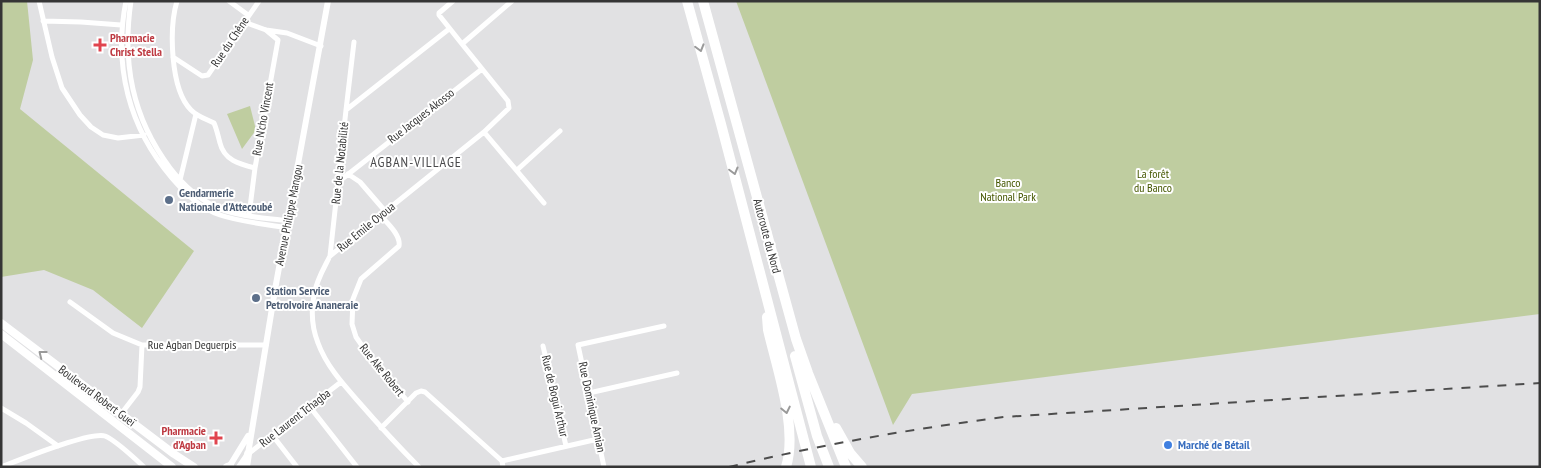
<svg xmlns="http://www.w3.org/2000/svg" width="1541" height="468" font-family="'PT Sans Narrow',sans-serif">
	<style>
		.green { fill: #bfcda0 }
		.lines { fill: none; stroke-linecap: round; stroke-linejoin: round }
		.minor { stroke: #fff; stroke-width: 5 }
		.tertiary { stroke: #fff; stroke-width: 6 }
		.secondary { stroke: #fff; stroke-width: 8 }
		.motorway { stroke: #fff; stroke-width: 10 }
		.rail { stroke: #4d4d4d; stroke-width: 2; stroke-dasharray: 9 9; stroke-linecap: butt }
		.oneway { stroke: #9a9a9a }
		.health-dot { fill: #e0444e; stroke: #fff; stroke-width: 2 }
		.service-dot { fill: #5c6f8a; stroke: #fff; stroke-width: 2 }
		.shop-dot { fill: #3f7fe0; stroke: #fff; stroke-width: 2 }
		.labels { text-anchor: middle; stroke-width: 4; stroke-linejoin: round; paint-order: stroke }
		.health-label { font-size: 12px; font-weight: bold; fill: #be3a42; stroke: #fff; text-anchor: start }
		.street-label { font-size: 12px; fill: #353535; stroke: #fff }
		.park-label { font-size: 12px; fill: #455700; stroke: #fff }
		.service-label { font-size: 12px; font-weight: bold; fill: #4e5e75; stroke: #fff; text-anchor: start }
		.shop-label { font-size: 12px; font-weight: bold; fill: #366cbe; stroke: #fff; text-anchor: start }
		.neighbourhood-label { font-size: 14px; letter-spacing: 1px; fill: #49494b; stroke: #fff }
	</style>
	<rect width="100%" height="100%" fill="#e1e1e3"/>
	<path class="green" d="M1 1H27L33 60 20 109 194 251 142 328 93 290 44 270 1 277Z
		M736 1H1540V314L912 394 893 425Z
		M250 106 256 130 242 149 227 114Z"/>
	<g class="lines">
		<path class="minor" d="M39 1 52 57 62 88 80 115 91 127 103 135 118 138 144 135
			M126 1C113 66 129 128 172 178 185 193 200 208 220 215 241 222 265 224 287 228
			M131 1C122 63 132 117 170 168 183 185 200 200 220 209 241 217 266 218 288 221
			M177 1C169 28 170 89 191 110 198 117 206 119 214 123 217 130 218 136 220 143 224 160 239 164 255 168
			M229 1 248 15
			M453 1 439 13V15L462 44 512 1
			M43 21 81 22 121 25
			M244 22 266 30 287 33 321 46
			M173 57 202 76 208 75 259 1
			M346 110 354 42
			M484 132 544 203
			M517 170 560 131
			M348 174 360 182 385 211
			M180 180 196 114
			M337 183 482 69
			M249 215 255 168 278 40 266 30
			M380 215C387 223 401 235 399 246L361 279 353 299 352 324 356 337 363 347 408 402
			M330 256 346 110 449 29
			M70 302 113 333 142 345H266
			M543 346 566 446
			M589 393 677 373
			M310 407 357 467
			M1 408 26 423 58 446
			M121 414 138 392 140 387 142 345
			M381 428 416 393 421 391 425 392 502 461 503 467
			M273 436 297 467
			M248 454 341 382
			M502 461 598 439
			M1 467C19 460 90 431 105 436 117 441 134 458 144 467
			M419 467C397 445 377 423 357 400 342 383 326 365 318 343 312 328 311 311 314 295 316 281 324 268 330 256L484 132 509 108 508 101 462 44
			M604 467 578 345 664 326"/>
		<path class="tertiary" d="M229 467 248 436
			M239 467 248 454 276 284 328 1"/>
		<path class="secondary" d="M1 323 174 454 194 467
			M1 334 172 467
			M227 467 230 466
			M246 467 248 454"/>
		<path class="motorway" d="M687 1 721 124 811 467
			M703 1 796 339 808 373 846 467
			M767 317 768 330C777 369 798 428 786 467
			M795 356 817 436 829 467
			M836 428 850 453 862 467"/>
		<path class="rail" d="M729 467C819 445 911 429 1004 417L1540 383"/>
	</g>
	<defs><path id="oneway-chevron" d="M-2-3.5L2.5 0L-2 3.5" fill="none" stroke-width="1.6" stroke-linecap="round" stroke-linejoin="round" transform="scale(1.25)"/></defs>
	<g class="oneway">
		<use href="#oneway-chevron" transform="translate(700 48) rotate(74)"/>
		<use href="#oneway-chevron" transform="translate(734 171) rotate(75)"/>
		<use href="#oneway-chevron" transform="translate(42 354) rotate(-142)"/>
		<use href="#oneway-chevron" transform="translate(786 410) rotate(78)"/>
	</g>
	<g class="health-dot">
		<path d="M97.5 37.5h5v5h5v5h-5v5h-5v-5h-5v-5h5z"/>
		<path d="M213.5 430.5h5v5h5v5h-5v5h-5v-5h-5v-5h5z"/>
	</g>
	<g class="service-dot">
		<circle cx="169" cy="200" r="5"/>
		<circle cx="256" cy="298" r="5"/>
	</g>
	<circle class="shop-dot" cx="1168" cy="445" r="5"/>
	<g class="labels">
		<g class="health-label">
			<text x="110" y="42">Pharmacie<tspan x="110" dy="14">Christ Stella</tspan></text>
			<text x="206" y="435" text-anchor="end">Pharmacie<tspan x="206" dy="14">d’Agban</tspan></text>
		</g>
		<g class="street-label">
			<text transform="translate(230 42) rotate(-56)" y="4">Rue du Chêne</text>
			<text transform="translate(421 116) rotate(-38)" y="4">Rue Jacques Akosso</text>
			<text transform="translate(263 119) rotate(-80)" y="4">Rue N'cho Vincent</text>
			<text transform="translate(340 163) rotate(-84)" y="4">Rue de la Notabilité</text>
			<text transform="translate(289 215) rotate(-79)" y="4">Avenue Philippe Mangou</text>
			<text transform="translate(366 227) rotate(-39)" y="4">Rue Emile Oyoua</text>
			<text transform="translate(767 236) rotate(75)" y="4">Autoroute du Nord</text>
			<text x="192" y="349">Rue Agban Deguerpis</text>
			<text transform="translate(382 370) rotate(51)" y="4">Rue Ake Robert</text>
			<text transform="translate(97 396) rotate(37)" y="4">Boulevard Robert Gueï</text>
			<text transform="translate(555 396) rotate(77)" y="4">Rue de Bogui Arthur</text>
			<text transform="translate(592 407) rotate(78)" y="4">Rue Dominique Amian</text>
			<text transform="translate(295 418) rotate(-38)" y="4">Rue Laurent Tchagba</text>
		</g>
		<g class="park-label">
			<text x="1153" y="178">La forêt<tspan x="1153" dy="14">du Banco</tspan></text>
			<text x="1008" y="187">Banco<tspan x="1008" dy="14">National Park</tspan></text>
		</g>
		<g class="service-label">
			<text x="179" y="197">Gendarmerie<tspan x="179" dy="14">Nationale d'Attecoubé</tspan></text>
			<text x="266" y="295">Station Service<tspan x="266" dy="14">PetroIvoire Ananeraie</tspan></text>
		</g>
		<g class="shop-label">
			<text x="1178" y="449">Marché de Bétail</text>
		</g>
		<g class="neighbourhood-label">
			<text x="416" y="167">AGBAN-VILLAGE</text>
		</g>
	</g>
	<rect width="1541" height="468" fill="none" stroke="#353535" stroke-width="5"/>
</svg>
